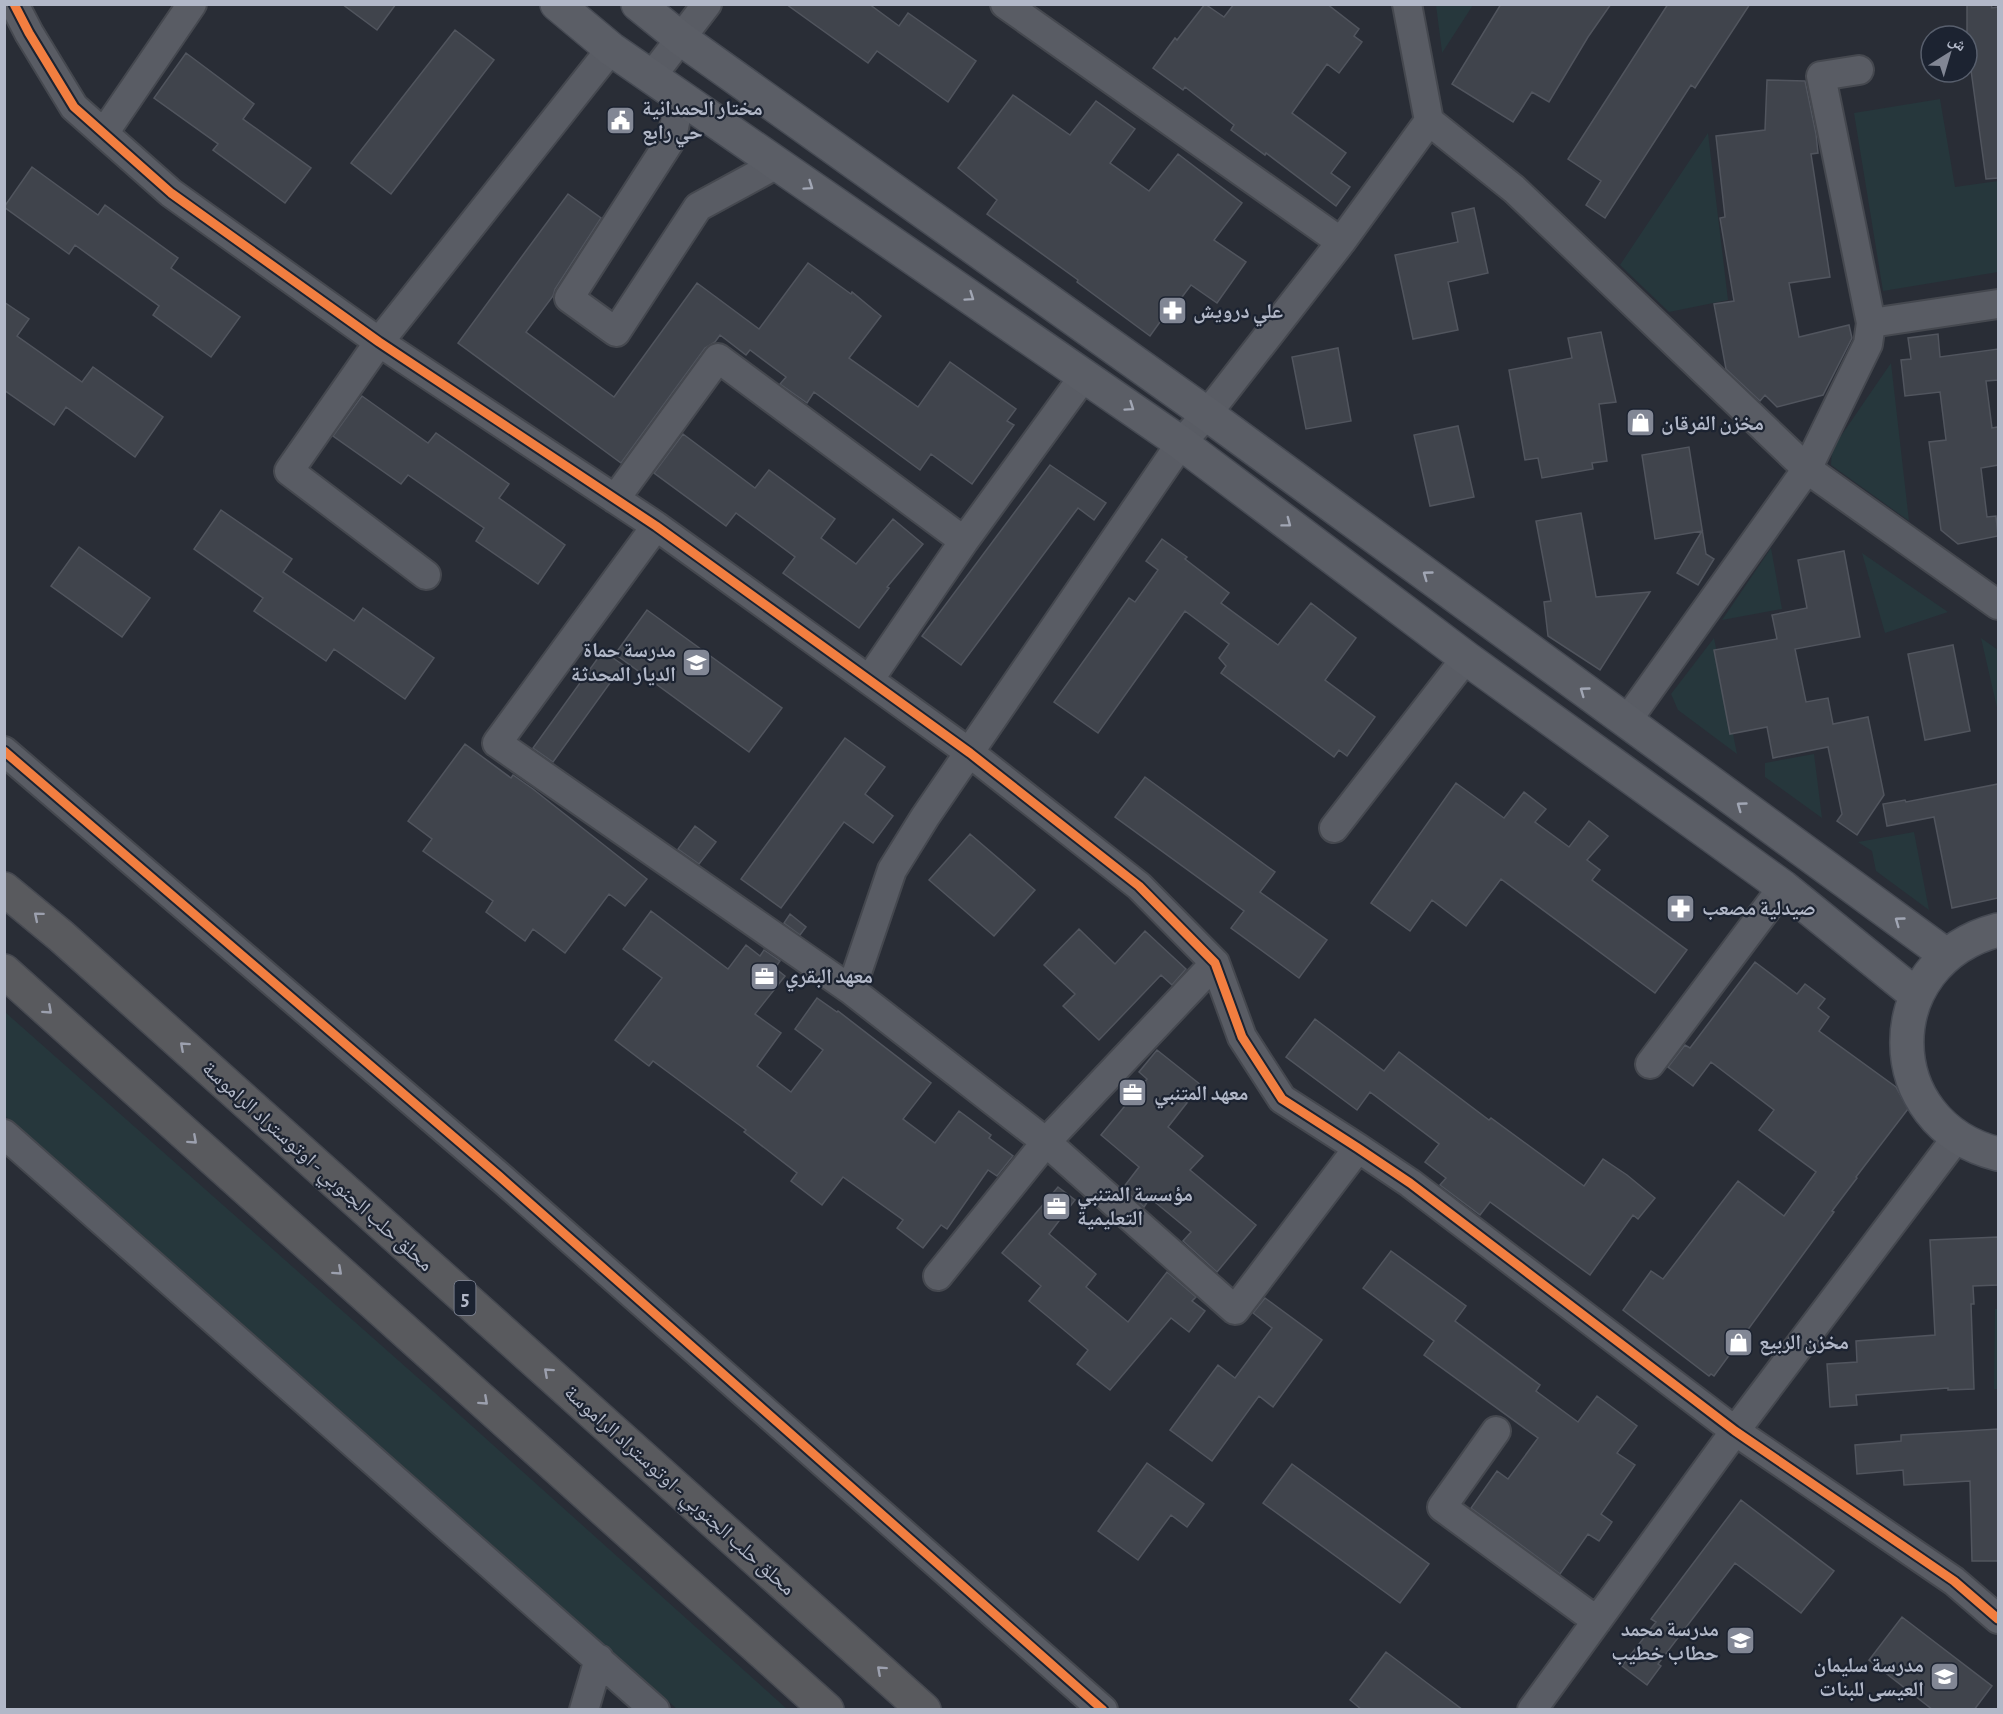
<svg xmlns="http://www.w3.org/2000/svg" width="2003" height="1714" font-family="'Alegreya Sans','Noto Naskh Arabic',sans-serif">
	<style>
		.green { fill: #26373c }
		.building { fill: #40444c; stroke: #51555e; stroke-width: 1.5 }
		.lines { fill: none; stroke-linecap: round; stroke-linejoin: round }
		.minor-casing { stroke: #45484f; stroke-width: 32 }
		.major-casing { stroke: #464a53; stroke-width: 36 }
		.highway-casing { stroke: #464951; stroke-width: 36 }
		.minor { stroke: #595c64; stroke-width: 28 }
		.major { stroke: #5b5e66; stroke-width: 33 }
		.highway { stroke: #595a5e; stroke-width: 33 }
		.cycleway-casing { stroke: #1c2331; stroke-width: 13 }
		.cycleway { stroke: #f27e40; stroke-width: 9 }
		.oneway { stroke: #a1a6b4 }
		.oneway2 { stroke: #9ca0ae }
		.labels { text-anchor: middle; stroke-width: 4.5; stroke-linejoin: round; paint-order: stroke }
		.shield { fill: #1c2331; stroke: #858b9b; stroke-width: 1.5 }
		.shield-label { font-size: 20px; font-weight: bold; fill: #b2b8c8 }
		.poi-label { font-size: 21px; font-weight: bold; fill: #b2b8c8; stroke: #1c2331; text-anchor: start }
		.street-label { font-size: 21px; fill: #b2b8c8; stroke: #1c2331 }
	</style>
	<rect width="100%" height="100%" fill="#292d36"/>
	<path class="green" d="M1436 5H1473L1442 53V52Z
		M1940 99 1955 187 1998 181V272L1883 291 1854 113Z
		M1708 133 1728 300 1669 312 1620 265Z
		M1891 363 1909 521 1831 465 1832 449Z
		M1771 548 1782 609 1722 620Z
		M1862 553 1948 612 1885 633Z
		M1714 638 1737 754 1678 710 1671 694Z
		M1981 638 1998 650V712Z
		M1814 754 1822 818 1765 777V763Z
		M1914 832 1929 910 1876 871 1872 851 1858 842Z
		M5 1012 443 1400 787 1709H677L5 1116Z
		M1995 1309H1998V1389H1994Z"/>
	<path class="building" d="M342 4H396L377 30Z
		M786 4H869L899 26 908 13 976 61 948 102 877 51 868 63Z
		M1205 4 1224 17 1234 4H1327L1359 29 1354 36 1362 42 1339 73 1327 64 1292 113 1346 153 1331 173 1350 187 1336 206 1266 153 1265 155 1231 130 1234 125 1185 87 1183 90 1153 68 1175 38 1177 40Z
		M1501 4H1611L1588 37 1549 102 1532 92 1513 122 1452 84Z
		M1668 4H1750L1695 88 1691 85 1605 218 1586 205 1601 181 1568 159Z
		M1967 4H1991L1992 8 1998 7V178L1986 179 1970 63H1967Z
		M455 30 494 60 391 194 351 163Z
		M186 53 254 104 243 119 311 168 285 203 213 150 218 144 154 98Z
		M1767 80 1805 81 1816 134 1818 153 1811 154 1830 277 1789 283 1799 337 1849 325 1852 338 1823 395 1777 407 1765 395 1760 401 1726 369 1714 304 1734 301 1720 218 1725 217 1716 136 1765 130Z
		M1013 95 1070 135 1096 101 1135 129 1110 163 1149 191 1178 154 1242 203 1214 240 1246 262 1217 303 1191 285 1167 317 1165 315 1150 336 1077 282 1078 280 987 214 997 200 958 168Z
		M32 167 98 215 105 205 178 258 171 268 240 317 211 357 153 315 159 306 75 245 69 254 4 207Z
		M568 194 601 218 555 289 553 296 526 332 614 397 697 283 759 329 808 263 851 294 852 292 881 316 849 358 918 407 950 362 1016 409 1007 421 1014 425 972 484 931 454 920 470 814 392 807 403 780 384 786 377 750 350 746 355 720 335 715 342 705 348 621 463 458 343Z
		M1474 208 1488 273 1448 282 1458 330 1413 339 1395 255 1458 242 1452 213Z
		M4 302 29 319 17 336 82 382 93 367 163 417 135 457 66 407 54 425 4 390Z
		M1601 332 1616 402 1599 404 1607 461 1592 463 1593 469 1542 478 1538 458 1525 460 1509 370 1572 358 1568 338Z
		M1938 334 1940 357 1998 349V380L1986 381 1992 428 1998 427V465L1981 468 1987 517 1996 516 1998 536 1958 544 1941 530 1929 442 1946 440 1940 392 1905 396 1901 360 1911 359 1908 338Z
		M1338 348 1351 421 1306 429 1292 357Z
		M362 396 428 443 436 433 509 484 499 498 565 545 538 584 476 541 484 528 408 475 401 484 333 436Z
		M1458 426 1474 497 1430 506 1414 435Z
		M683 434 755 488 769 470 835 519 821 538 856 564 893 519 923 544 887 587 889 588 859 628 783 573 795 557 736 513 726 526 654 473Z
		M1689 447 1706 554 1714 559 1698 585 1677 573 1702 531 1655 539 1642 455Z
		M1050 465 1106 503 1094 520 1078 508 961 665 922 636Z
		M221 510 292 559 283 572 354 621 363 608 434 658 405 699 334 649 326 661 254 611 263 598 194 549Z
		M1581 513 1596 597 1650 592 1600 670 1548 636 1544 602 1551 601 1536 521Z
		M1162 539 1187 557 1185 559 1229 593 1221 603 1278 645 1311 603 1356 638 1325 680 1375 717 1347 756 1339 750 1334 757 1221 673 1226 666 1219 658 1229 644 1185 611 1098 733 1054 702 1129 598 1135 602 1158 570 1146 561Z
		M79 547 150 598 122 637 51 586Z
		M1844 551 1860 637 1795 649 1806 702 1828 698 1833 724 1868 717 1884 795 1857 835 1837 821 1842 814 1828 747 1773 758 1767 727 1730 734 1714 650 1777 639 1772 615 1807 608 1798 560Z
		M647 610 782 708 749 752 615 654Z
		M1953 645 1970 731 1925 740 1908 654Z
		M603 651 623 665 553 762 533 748Z
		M845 738 885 767 865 794 893 816 873 843 844 822 781 908 741 879Z
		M465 744 511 778 513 775 533 789 647 879 625 906 609 894 565 953 533 929 525 941 486 912 493 901 423 851 432 839 408 821Z
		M1145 777 1275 872 1260 892 1327 940 1299 978 1231 928 1244 911 1115 817Z
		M1456 783 1504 818 1524 792 1546 809 1535 822 1569 847 1589 821 1608 836 1587 860 1600 870 1592 880 1687 950 1655 993 1501 879 1466 926 1432 900 1410 931 1371 903Z
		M1998 784V898L1952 908 1934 817 1887 826 1883 804 1905 800 1906 802Z
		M695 826 716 842 699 864 678 849Z
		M970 834 1035 890 994 936 929 880Z
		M651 911 728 969 746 945 760 956 764 950 780 961 775 968 785 976 755 1014 781 1033 757 1066 791 1092 823 1050 795 1029 817 998 837 1012 838 1011 931 1083 903 1119 935 1143 959 1111 991 1135 989 1138 1013 1156 997 1176 988 1170 947 1229 941 1225 923 1248 897 1228 903 1220 843 1177 822 1205 791 1181 797 1173 744 1132 746 1130 653 1061 649 1066 615 1040 662 978 623 949Z
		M790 914 806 927 800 935 784 923Z
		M1079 929 1115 964 1145 931 1186 969 1172 985 1161 975 1099 1040 1063 1006 1075 994 1044 965Z
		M1755 962 1797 994 1805 984 1825 999 1818 1008 1829 1017 1819 1031 1896 1087 1908 1109 1856 1177 1857 1178 1832 1211 1834 1212 1714 1376 1711 1374 1709 1376 1623 1310 1651 1271 1663 1279 1738 1181 1784 1216 1816 1172 1759 1130 1774 1110 1711 1062 1693 1086 1668 1067 1685 1045 1690 1048Z
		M1315 1019 1384 1071 1399 1052 1489 1120 1491 1118 1584 1186 1603 1159 1627 1175 1655 1198 1638 1219 1633 1215 1590 1275 1490 1202 1480 1215 1440 1185 1446 1178 1425 1162 1439 1144 1370 1092 1357 1110 1286 1057Z
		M1157 1050 1201 1085 1168 1127 1203 1156 1190 1170 1256 1225 1217 1272 1183 1241 1191 1232 1150 1198 1144 1207 1123 1188 1139 1167 1101 1135 1147 1079 1139 1072Z
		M1058 1187 1075 1200 1049 1234 1096 1274 1086 1287 1128 1322 1167 1272 1196 1297 1192 1301 1205 1311 1189 1332 1171 1318 1110 1390 1077 1364 1088 1350 1029 1301 1041 1286 1002 1253Z
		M1998 1237V1285L1973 1286 1974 1304H1971L1974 1389 1948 1390V1388L1856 1395 1857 1405 1830 1407 1827 1364 1857 1362 1856 1341 1935 1335 1930 1240Z
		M1391 1251 1466 1306 1455 1321 1540 1385 1536 1391 1578 1422 1597 1396 1637 1426 1617 1453 1635 1465 1601 1514 1612 1522 1599 1541 1588 1534 1560 1574 1471 1508 1497 1471 1508 1479 1538 1438 1424 1355 1434 1341 1363 1288Z
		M1265 1298 1322 1340 1273 1407 1259 1396 1212 1461 1170 1430 1218 1365 1235 1378 1272 1328 1253 1313Z
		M1998 1429V1561H1972L1970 1481 1904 1485 1903 1470 1857 1474 1855 1445 1901 1441V1435Z
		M1147 1463 1204 1504 1187 1527 1171 1515 1138 1560 1098 1531Z
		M1292 1464 1429 1564 1400 1603 1263 1503Z
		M1741 1500 1834 1571 1801 1613 1735 1563 1658 1664 1661 1666 1647 1685 1622 1666 1656 1622 1651 1619Z
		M1902 1617 1992 1686 1974 1710H1933L1869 1660Z
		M1386 1652 1435 1689 1463 1710H1362L1350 1700Z"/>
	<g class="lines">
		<defs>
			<path id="minor" d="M14 4 29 33 74 107 171 193 379 342 656 526 970 753 1139 886 1215 963 1242 1037 1282 1099 1358 1148 1410 1183 1735 1431 1954 1581 1998 1619
				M1005 4 1341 242
				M1407 4 1429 121 1514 189 1807 469 1998 605
				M651 77 707 4
				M680 97 672 138 569 298 616 332 698 207 777 164
				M104 133 192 4
				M1871 323 1998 304
				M615 499 718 358 964 541 869 680
				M656 526 497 743 851 990
				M964 541 1084 376
				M426 575 289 471 379 342 611 49
				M1626 722 1807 469 1868 344 1871 323 1821 76 1859 70
				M4 751 499 1176 1103 1710
				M1334 828 1466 658
				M1650 1064 1783 887
				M4 1134 655 1710
				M1358 1148 1235 1310 1046 1142 851 990 892 870 925 817 1181 443 1207 414 1341 242 1429 121
				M938 1276 1046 1142 1215 963
				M1496 1431 1442 1507 1597 1621
				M584 1710 599 1659
				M1532 1710 1735 1431 1957 1137"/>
			<path id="major" d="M557 4 611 49 1181 443 1466 658 1783 887 1916 995
				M638 4 680 38 1207 414 1946 955
				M1998 930C1876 962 1877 1124 1998 1154"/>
			<path id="highway" d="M4 889 61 936 924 1710
				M4 971 827 1710"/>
		</defs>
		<use href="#minor" class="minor-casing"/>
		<use href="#major" class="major-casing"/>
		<use href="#highway" class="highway-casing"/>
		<use href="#minor" class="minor"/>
		<use href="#major" class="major"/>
		<use href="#highway" class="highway"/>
		<defs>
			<path id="cycleway" d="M14 4 29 33 74 107 171 193 379 342 656 526 970 753 1139 886 1215 963 1242 1037 1282 1099 1358 1148 1410 1183 1735 1431 1954 1581 1998 1619
				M4 751 499 1176 1103 1710"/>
		</defs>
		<use href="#cycleway" class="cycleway-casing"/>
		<use href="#cycleway" class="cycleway"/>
	</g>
	<defs><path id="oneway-chevron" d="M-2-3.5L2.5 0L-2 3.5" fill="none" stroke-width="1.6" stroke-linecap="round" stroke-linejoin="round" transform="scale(1.5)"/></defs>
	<g class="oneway">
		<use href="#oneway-chevron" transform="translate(809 186) rotate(35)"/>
		<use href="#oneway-chevron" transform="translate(970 297) rotate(35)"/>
		<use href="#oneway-chevron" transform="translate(1130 407) rotate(35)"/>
		<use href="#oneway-chevron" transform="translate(1287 523) rotate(37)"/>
		<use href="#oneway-chevron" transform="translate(1427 575) rotate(-144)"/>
		<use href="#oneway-chevron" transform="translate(1584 691) rotate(-144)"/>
		<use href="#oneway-chevron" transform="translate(1741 806) rotate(-144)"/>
		<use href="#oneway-chevron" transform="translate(1899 921) rotate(-144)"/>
	</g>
	<g class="oneway2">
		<use href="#oneway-chevron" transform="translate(38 916) rotate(-140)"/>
		<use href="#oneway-chevron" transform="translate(48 1010) rotate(42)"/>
		<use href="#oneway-chevron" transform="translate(184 1046) rotate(-138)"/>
		<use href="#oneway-chevron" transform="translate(193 1140) rotate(42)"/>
		<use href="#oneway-chevron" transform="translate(338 1271) rotate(42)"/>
		<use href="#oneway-chevron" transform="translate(548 1372) rotate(-138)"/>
		<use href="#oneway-chevron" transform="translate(484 1401) rotate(42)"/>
		<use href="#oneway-chevron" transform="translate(881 1670) rotate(-138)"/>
	</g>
	<defs>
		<symbol id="civic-square" viewBox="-11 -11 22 22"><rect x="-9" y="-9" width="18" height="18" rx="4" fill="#828795" stroke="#1c2331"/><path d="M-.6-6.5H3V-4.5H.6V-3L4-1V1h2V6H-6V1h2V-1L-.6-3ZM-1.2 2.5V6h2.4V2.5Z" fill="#fff"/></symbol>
		<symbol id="pharmacy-square" viewBox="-11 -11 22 22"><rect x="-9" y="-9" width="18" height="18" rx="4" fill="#828795" stroke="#1c2331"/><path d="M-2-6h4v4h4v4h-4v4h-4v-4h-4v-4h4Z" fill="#fff"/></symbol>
		<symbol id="shop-square" viewBox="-11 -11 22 22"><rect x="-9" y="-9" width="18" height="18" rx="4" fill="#828795" stroke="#1c2331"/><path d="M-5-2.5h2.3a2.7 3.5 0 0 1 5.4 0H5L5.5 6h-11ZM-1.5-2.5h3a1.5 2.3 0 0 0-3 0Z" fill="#fff"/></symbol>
		<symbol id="school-square" viewBox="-11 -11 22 22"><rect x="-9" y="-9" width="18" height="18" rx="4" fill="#828795" stroke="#1c2331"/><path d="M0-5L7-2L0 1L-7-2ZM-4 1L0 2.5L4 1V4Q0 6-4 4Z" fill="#fff"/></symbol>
		<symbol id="office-square" viewBox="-11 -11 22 22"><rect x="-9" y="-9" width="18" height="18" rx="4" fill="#828795" stroke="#1c2331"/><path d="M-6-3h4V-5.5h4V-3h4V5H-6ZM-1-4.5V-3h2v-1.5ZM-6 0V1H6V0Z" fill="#fff"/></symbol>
	</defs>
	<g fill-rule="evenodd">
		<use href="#civic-square" x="604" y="104" width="33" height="33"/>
		<use href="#pharmacy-square" x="1156" y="294" width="33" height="33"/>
		<use href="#shop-square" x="1624" y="406" width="33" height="33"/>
		<use href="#school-square" x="680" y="646" width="33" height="33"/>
		<use href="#pharmacy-square" x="1664" y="892" width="33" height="33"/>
		<use href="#office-square" x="748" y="960" width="33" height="33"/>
		<use href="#office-square" x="1116" y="1076" width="33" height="33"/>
		<use href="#office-square" x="1040" y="1190" width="33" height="33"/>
		<use href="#shop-square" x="1722" y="1326" width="33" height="33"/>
		<use href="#school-square" x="1724" y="1624" width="33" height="33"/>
		<use href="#school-square" x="1928" y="1660" width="33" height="33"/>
	</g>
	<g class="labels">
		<rect class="shield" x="454.5" y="1281" width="21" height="34" rx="4.5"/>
		<g class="shield-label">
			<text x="465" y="1305">5</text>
		</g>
		<g class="poi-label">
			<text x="642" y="115">مختار الحمدانية<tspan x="642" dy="24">حي رابع</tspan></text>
			<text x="1193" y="318">علي درويش</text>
			<text x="1661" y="430">مخزن الفرقان</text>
			<text x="676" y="657" text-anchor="end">مدرسة حماة<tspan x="676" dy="24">الديار المحدثة</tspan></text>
			<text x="1702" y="915">صيدلية مصعب</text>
			<text x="785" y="983">معهد البقري</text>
			<text x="1154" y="1100">معهد المتنبي</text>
			<text x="1077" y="1201">مؤسسة المتنبي<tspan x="1077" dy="24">التعليمية</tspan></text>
			<text x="1759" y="1349">مخزن الربيع</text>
			<text x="1719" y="1636" text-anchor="end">مدرسة محمد<tspan x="1719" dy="24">حطاب خطيب</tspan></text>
			<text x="1924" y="1672" text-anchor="end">مدرسة سليمان<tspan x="1924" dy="24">العيسى للبنات</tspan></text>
		</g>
		<g class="street-label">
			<text transform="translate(318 1166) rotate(42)" y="7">محلق حلب الجنوبي - اوتوستراد الراموسة</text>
			<text transform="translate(680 1490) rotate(42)" y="7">محلق حلب الجنوبي - اوتوستراد الراموسة</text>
		</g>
	</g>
	<rect width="2003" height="1714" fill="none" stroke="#b2b8c8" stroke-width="12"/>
	<g transform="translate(1949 54) rotate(37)"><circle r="28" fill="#1c2331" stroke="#585f6d" stroke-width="1.5"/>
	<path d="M0-4.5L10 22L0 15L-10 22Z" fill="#828795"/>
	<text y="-9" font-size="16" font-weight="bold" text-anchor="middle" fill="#b2b8c8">ش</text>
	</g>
</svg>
